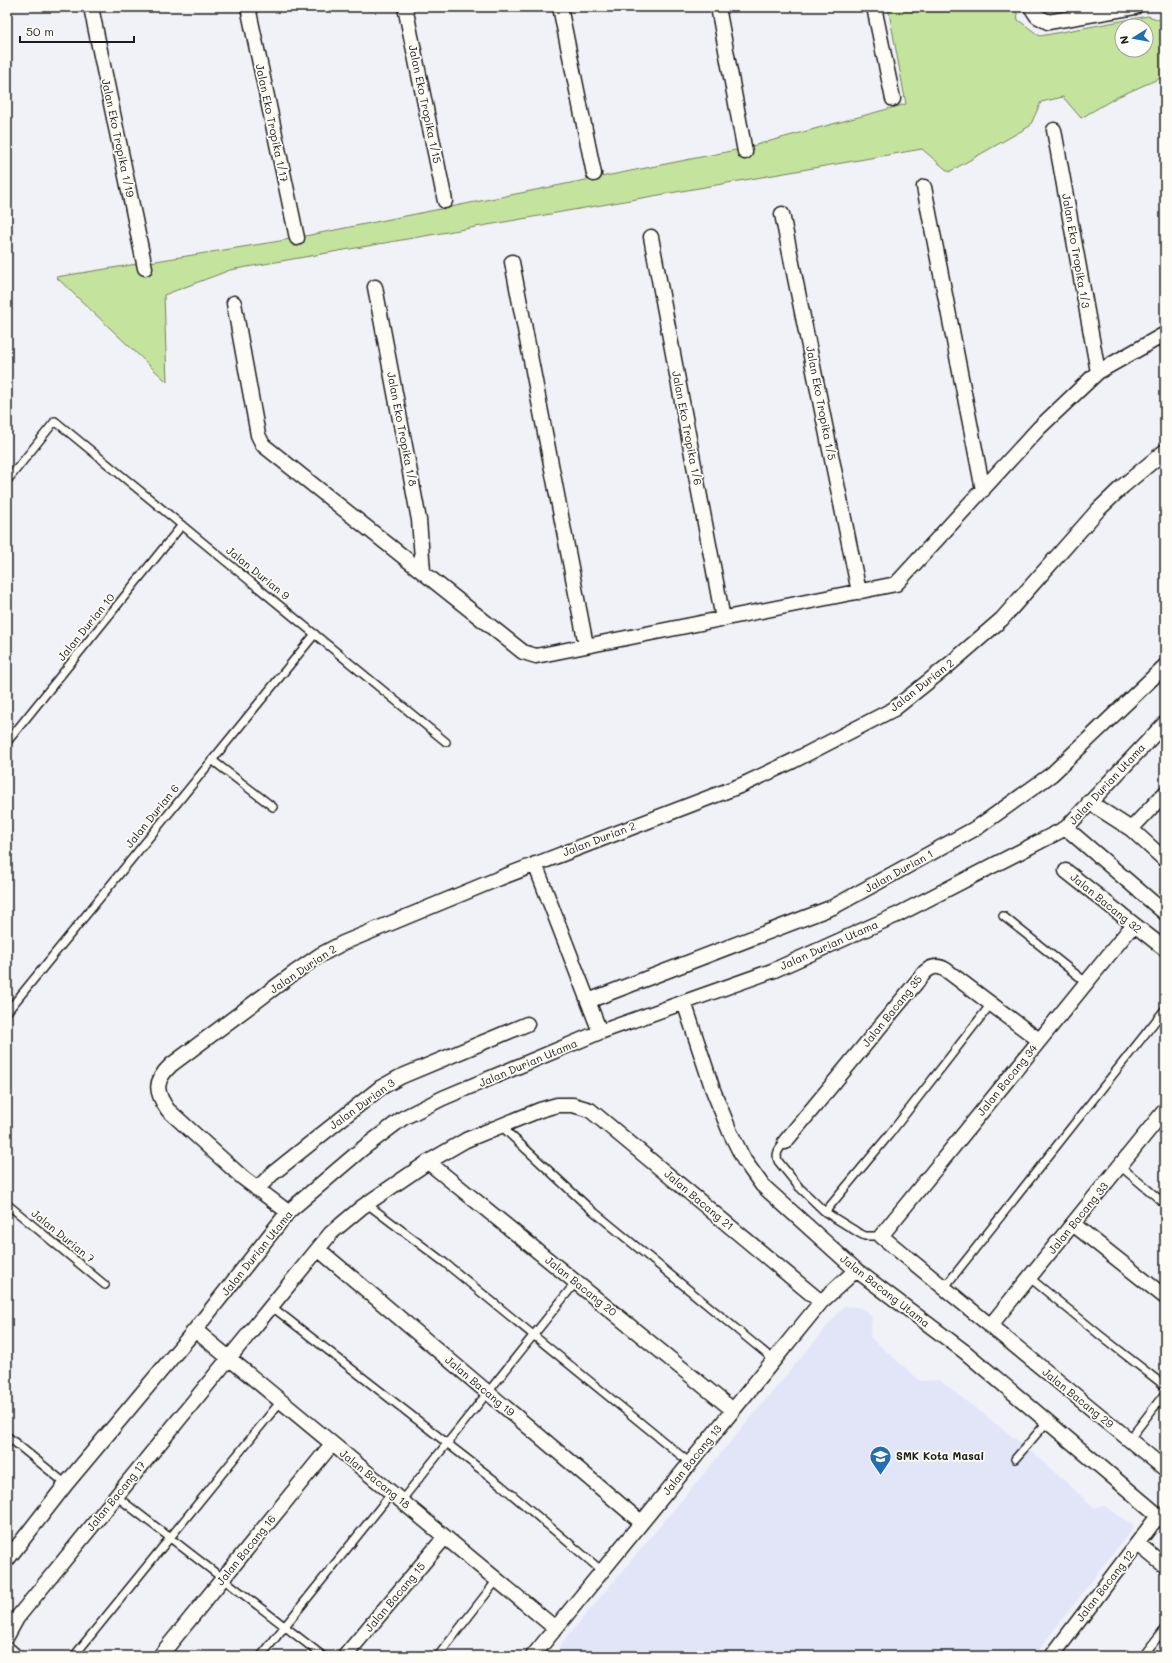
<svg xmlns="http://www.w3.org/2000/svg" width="1172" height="1663" font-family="Mali,sans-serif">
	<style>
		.built { fill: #e2e5f8 }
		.green { fill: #c4e49d; stroke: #70805c; fill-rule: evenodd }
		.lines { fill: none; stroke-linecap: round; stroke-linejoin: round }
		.service-casing { stroke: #1c1c1c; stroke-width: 10 }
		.minor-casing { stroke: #1c1c1c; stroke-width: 17 }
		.service { stroke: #fdfcf7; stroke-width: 7 }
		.minor { stroke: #fdfcf7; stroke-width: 14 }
		.labels { text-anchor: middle; stroke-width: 3.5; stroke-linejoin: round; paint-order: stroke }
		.street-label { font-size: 11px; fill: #1c1c1c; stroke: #fdfcf7 }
		.poi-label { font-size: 11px; font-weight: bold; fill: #1c1c1c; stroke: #fdfcf7; text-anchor: start }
	</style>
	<rect width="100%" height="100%" fill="#f1f2f7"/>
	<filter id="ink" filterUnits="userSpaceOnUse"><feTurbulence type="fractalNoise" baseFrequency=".025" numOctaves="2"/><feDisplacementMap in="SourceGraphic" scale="8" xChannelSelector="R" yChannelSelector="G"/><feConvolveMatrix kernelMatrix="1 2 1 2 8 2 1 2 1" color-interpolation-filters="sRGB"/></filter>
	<g filter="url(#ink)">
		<path class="built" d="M844 1306 857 1307 866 1310 872 1318 870 1337 920 1381 939 1380 1026 1447 1094 1507 1105 1506 1134 1526 1034 1656H568L558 1648Z"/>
		<path class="green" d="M888 7H1016L1018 20 1040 36 1148 16 1163 21 1165 32V76L1117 97 1081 118 1063 97 1041 102 1030 126 949 172 922 149 230 270 164 295 167 382 56 277 280 241 741 149 906 104ZM1122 26H1146V50H1122Z"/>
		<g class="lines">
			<defs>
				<path id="service" d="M7 481 55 421 446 742
					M7 742 182 525
					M212 760 273 807
					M1003 916 1087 983
					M7 1012 315 634
					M501 1126 587 1206 774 1360
					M785 1142C780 1148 775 1152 778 1161L799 1187 825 1212 859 1233 865 1236H881
					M1120 1166 1165 1204
					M7 1204 105 1285
					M367 1204 445 1263 690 1463
					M825 1212 889 1135 991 1004
					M1030 1278 1101 1336 1165 1386
					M944 1288 1165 1009
					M271 1306 502 1486 602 1571
					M7 1436 66 1484
					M1129 1440 1165 1393
					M1015 1459 1048 1421
					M116 1496 323 1656
					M401 1501 576 1282
					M74 1656 281 1401
					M261 1656 391 1494
					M438 1656 497 1580
					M1143 1656 1165 1628"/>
				<path id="minor" d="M91 7 145 268
					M248 7 297 238
					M405 7 445 201
					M560 7 594 174
					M718 7 745 152
					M874 7 893 99
					M1031 7 1037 16 1048 22 1135 7
					M1054 130 1098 372
					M924 187 983 490
					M782 214 859 592
					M651 237 723 619
					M512 262 586 645
					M375 287 419 520 423 571
					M234 303 258 435 263 445 523 652 536 656 896 584 1039 428 1098 372 1165 334
					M1089 802 1131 829 1165 860
					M1066 828 1165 913
					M1131 829 1165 793
					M535 864 600 1032
					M1066 871 1165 949
					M1133 925 881 1236 1165 1469
					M588 1001 833 907 978 827 1052 774 1165 666
					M684 1002 713 1090 730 1132 744 1160 762 1185 856 1270 965 1352 1165 1521
					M785 1142 925 972C932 966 938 965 946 970L1039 1040
					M428 1162 733 1410
					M257 1189 272 1174 380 1088 400 1077 527 1024
					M288 1212 243 1178 168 1110C155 1092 154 1081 171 1065L294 973 320 955 343 943 500 878 742 785 793 761 894 709 950 664 1002 619 1098 510 1123 486 1165 451
					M1073 1224 1165 1297
					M318 1249 641 1522
					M990 1326 1165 1110
					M195 1330 555 1628
					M1138 1544 1165 1566
					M7 1560 66 1484 195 1330 288 1212 362 1149 403 1118 443 1098 600 1032 772 971 899 914 1066 828 1165 723
					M7 1636 17 1618 331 1233 362 1207 428 1162 466 1140 540 1110 557 1105H573L590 1110 821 1302
					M7 1649 15 1656
					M160 1656 332 1444
					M345 1656 445 1537
					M533 1656 821 1302 856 1270
					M1052 1656 1158 1516"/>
			</defs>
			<use href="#service" class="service-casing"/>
			<use href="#minor" class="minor-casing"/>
			<use href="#service" class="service"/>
			<use href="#minor" class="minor"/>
		</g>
	</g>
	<defs>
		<symbol id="school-pin" viewBox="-11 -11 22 30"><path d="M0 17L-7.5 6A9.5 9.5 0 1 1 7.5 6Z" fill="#1f6fb2" stroke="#fdfcf7"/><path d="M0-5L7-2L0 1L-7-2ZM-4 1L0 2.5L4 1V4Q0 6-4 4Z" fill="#fff"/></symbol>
	</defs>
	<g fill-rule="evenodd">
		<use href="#school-pin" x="868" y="1444" width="25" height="34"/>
	</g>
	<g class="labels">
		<g class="street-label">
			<text transform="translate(425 104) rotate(78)" y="4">Jalan Eko Tropika 1/15</text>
			<text transform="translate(272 123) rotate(78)" y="4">Jalan Eko Tropika 1/17</text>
			<text transform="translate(118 138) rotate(78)" y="4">Jalan Eko Tropika 1/19</text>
			<text transform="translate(1076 251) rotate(80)" y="4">Jalan Eko Tropika 1/3</text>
			<text transform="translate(821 403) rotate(79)" y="4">Jalan Eko Tropika 1/5</text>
			<text transform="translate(687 428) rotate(79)" y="4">Jalan Eko Tropika 1/6</text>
			<text transform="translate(402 429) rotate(79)" y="4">Jalan Eko Tropika 1/8</text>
			<text transform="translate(258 573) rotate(39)" y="4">Jalan Durian 9</text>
			<text transform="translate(86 627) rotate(-51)" y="4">Jalan Durian 10</text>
			<text transform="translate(922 685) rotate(-38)" y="4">Jalan Durian 2</text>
			<text transform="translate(1107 784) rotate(-47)" y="4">Jalan Durian Utama</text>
			<text transform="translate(152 816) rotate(-51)" y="4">Jalan Durian 6</text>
			<text transform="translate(599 839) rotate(-21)" y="4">Jalan Durian 2</text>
			<text transform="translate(899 871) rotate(-29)" y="4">Jalan Durian 1</text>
			<text transform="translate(1106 903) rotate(39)" y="4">Jalan Bacang 32</text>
			<text transform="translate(829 945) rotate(-24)" y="4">Jalan Durian Utama</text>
			<text transform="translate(303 969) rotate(-34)" y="4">Jalan Durian 2</text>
			<text transform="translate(892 1011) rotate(-51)" y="4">Jalan Bacang 35</text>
			<text transform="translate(528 1063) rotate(-23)" y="4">Jalan Durian Utama</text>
			<text transform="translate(1007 1080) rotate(-51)" y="4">Jalan Bacang 34</text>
			<text transform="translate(362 1104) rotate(-36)" y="4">Jalan Durian 3</text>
			<text transform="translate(699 1200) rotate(40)" y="4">Jalan Bacang 21</text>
			<text transform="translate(1078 1218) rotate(-51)" y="4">Jalan Bacang 33</text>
			<text transform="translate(63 1236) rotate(39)" y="4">Jalan Durian 7</text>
			<text transform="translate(257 1253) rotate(-51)" y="4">Jalan Durian Utama</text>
			<text transform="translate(581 1286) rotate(39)" y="4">Jalan Bacang 20</text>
			<text transform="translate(885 1291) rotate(38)" y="4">Jalan Bacang Utama</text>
			<text transform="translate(480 1386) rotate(40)" y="4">Jalan Bacang 19</text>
			<text transform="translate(1078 1398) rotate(39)" y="4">Jalan Bacang 29</text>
			<text transform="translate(692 1460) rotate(-51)" y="4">Jalan Bacang 13</text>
			<text transform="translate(375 1479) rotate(39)" y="4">Jalan Bacang 18</text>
			<text transform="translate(116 1496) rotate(-51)" y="4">Jalan Bacang 17</text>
			<text transform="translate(246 1550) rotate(-51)" y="4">Jalan Bacang 16</text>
			<text transform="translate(1105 1586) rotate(-52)" y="4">Jalan Bacang 12</text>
			<text transform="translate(395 1597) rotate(-50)" y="4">Jalan Bacang 15</text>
		</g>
		<g class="poi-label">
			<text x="896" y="1460">SMK Kota Masai</text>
		</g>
	</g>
	<rect width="1172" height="1663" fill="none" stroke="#fdfcf7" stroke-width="24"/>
	<rect x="12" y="12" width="1148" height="1639" fill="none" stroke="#1c1c1c" stroke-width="1.5" filter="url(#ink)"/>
	<g transform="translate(1134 38) rotate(259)"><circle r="19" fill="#fdfcf7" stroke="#a3a29f"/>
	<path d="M0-3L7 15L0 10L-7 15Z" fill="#1f6fb2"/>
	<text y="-6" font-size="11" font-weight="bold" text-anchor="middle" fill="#1c1c1c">N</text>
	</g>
	<path d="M20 36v6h114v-6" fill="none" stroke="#1c1c1c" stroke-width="2"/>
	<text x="26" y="36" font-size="12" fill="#1c1c1c" stroke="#fdfcf7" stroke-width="3" paint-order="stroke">50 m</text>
</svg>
